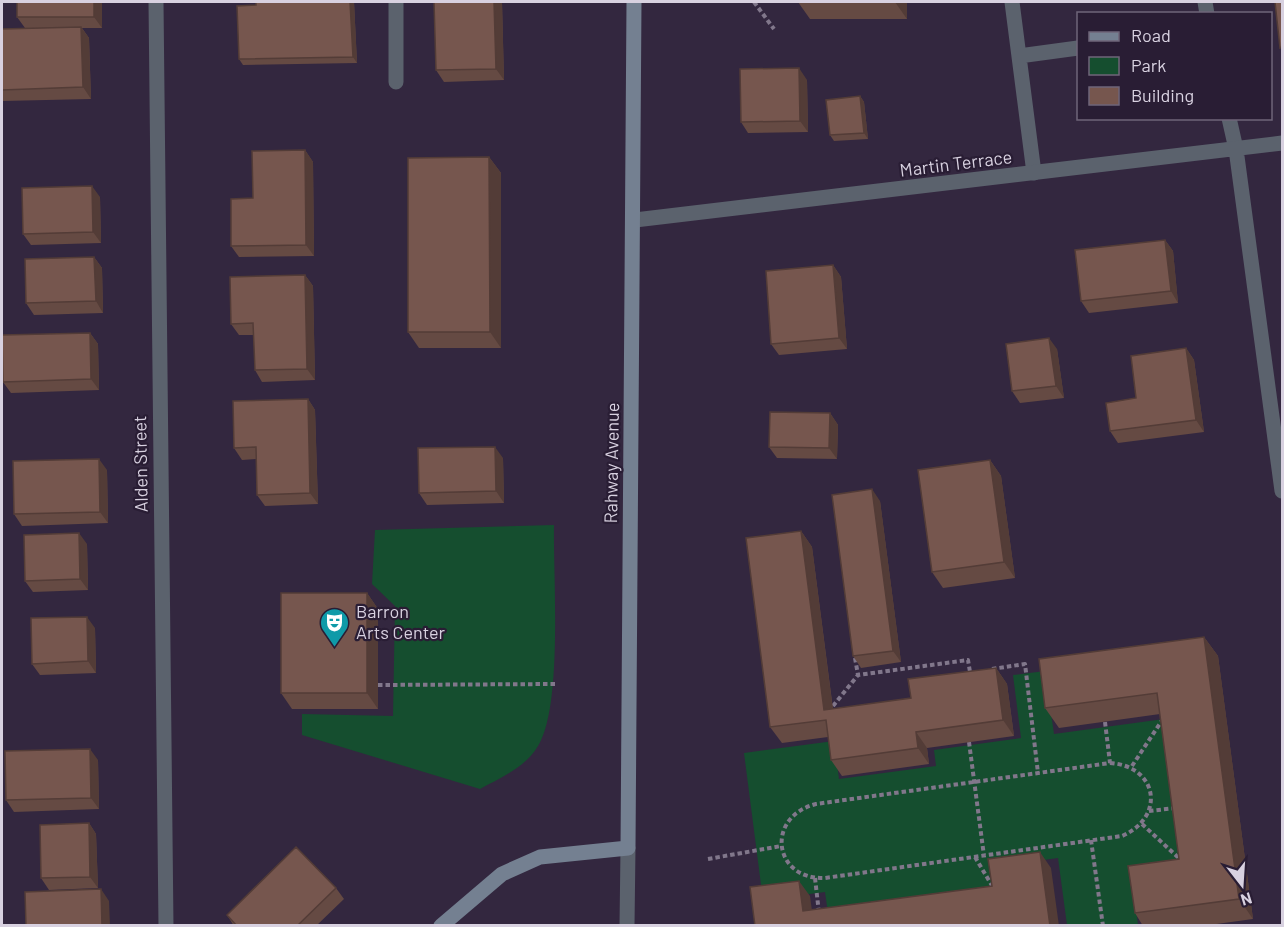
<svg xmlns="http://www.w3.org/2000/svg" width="1284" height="927" font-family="Barlow,sans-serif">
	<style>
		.green { fill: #154e2f }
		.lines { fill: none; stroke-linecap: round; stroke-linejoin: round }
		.path { stroke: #81778b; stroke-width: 4; stroke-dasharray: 4.5 3; stroke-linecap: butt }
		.service { stroke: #5b626d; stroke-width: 15 }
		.minor { stroke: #5b626d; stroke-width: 15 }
		.tertiary { stroke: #5b626d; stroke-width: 15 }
		.secondary { stroke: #748091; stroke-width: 15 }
		.wall { fill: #654a43 }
		.shaded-wall { fill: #533c37 }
		.building { fill: #76564e; stroke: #533c37; stroke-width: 1.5 }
		.labels { text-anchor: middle; stroke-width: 4.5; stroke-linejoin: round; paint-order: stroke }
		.street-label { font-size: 18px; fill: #d8d1e0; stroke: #291d34 }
		.poi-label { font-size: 18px; fill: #d8d1e0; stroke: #291d34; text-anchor: start }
	</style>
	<rect width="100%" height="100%" fill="#33273f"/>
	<path class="green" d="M554 525C553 576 563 706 538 746 526 767 500 778 480 789L302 735V714L393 716 395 606 372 584 375 530Z
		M1045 671 1054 734 1164 719 1184 871 1132 878 1138 925H1067L1058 858 992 867 995 890 828 913 825 892 763 900 744 753 834 741 839 779 936 766 934 750 1021 738 1013 675Z"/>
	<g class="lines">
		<path class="path" d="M754 2 774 29
			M855 658 858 675
			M992 669 1025 664 1038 773
			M378 685 557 684
			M833 706 858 675 968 660 970 672H972
			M1105 722 1110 763
			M969 742 984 856
			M1110 763C1158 766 1166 817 1122 836L825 878C773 880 765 817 816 804Z
			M1132 766 1163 719
			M1149 811 1176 808
			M1142 824 1183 862
			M1091 840 1103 926
			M975 857 994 889
			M708 859 781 846
			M815 878 819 913"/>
		<path class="service" d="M396 2V82
			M1012 2 1034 173
			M1205 2 1207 14
			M1019 56 1078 48
			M1229 118 1236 149"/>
		<path class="minor" d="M156 2 166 926
			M1236 149 1282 491
			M635 220 1282 143"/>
		<path class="tertiary" d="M627 926 628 848"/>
		<path class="secondary" d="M441 926 502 874 540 857 628 848 634 2"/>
	</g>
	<path class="wall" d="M102 2V28H82L89 38 91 99 2 101V29L46 28H25L17 17Z
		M256 2H354L357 63 243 65 239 59 256 5Z
		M502 2 504 80 444 82 436 70Z
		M798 2H907V19H810Z
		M807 80 808 132 748 133 741 122Z
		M860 96 864 102 868 139 834 141 830 135Z
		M305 150 313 162 314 256 239 257 231 246 253 198Z
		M489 157 501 173V348H419L408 332Z
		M100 197 101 243 31 245 23 234Z
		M1165 240 1173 251 1178 303 1089 313 1081 301Z
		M94 257 102 268 103 313 34 315 26 303Z
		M833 265 841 277 847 349 779 355 771 344Z
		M305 275 313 286 315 380 262 382 255 370 254 335H239L231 324Z
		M90 333 98 344 99 390 11 393 3 382Z
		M1186 348 1194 360 1204 432 1118 443 1110 431 1136 398Z
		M1057 349 1064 398 1020 403 1012 391Z
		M308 399 315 410 318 504 265 506 257 495 256 459 242 460 234 448Z
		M830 413 838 425 837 459 777 458 769 447Z
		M503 458 504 503 427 505 419 493Z
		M990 460 1001 476 1015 578 943 588 932 572Z
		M107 470 108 523 22 526 14 514Z
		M880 501 901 662 861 668 853 656Z
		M801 531 812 547 833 709 911 698 996 668 1007 684 1014 736 927 748 929 764 842 776 831 760 828 737 782 743 770 727Z
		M87 544 88 590 33 592 25 581Z
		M367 593 378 609V709H292L281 693Z
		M95 628 96 673 40 675 32 664Z
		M1204 637 1218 656 1253 919 1202 926H1143L1135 913 1179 859 1160 714 1059 728 1045 708Z
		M98 760 99 809 14 812 6 800Z
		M89 823 96 834 98 888 49 890 41 878Z
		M336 888 344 899 316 926H234L227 915Z"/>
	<path class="shaded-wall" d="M94 2H102V28L94 17Z
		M350 2H354L357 63 353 57Z
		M494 2H502L504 80 496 69Z
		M895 2H907V19Z
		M81 27 89 38 91 99 83 87Z
		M799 68 807 80 808 132 800 121Z
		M860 96 864 102 868 139 864 133Z
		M305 150 313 162 314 256 306 245Z
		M489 157 501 173V348L490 332Z
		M92 186 100 197 101 243 93 232Z
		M1165 240 1173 251 1178 303 1171 291Z
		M94 257 102 268 103 313 96 301Z
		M833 265 841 277 847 349 839 338Z
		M305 275 313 286 315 380 307 369Z
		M90 333 98 344 99 390 91 379Z
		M1049 338 1057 349 1064 398 1056 386Z
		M1186 348 1194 360 1204 432 1196 420Z
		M308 399 315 410 318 504 310 493Z
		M830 413 838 425 837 459 829 448Z
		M495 447 503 458 504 503 496 491Z
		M99 459 107 470 108 523 100 512Z
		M990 460 1001 476 1015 578 1004 562Z
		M872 489 880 501 901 662 893 651Z
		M801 531 812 547 835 726 824 710Z
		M79 533 87 544 88 590 80 579Z
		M367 593 378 609V709L367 693Z
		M87 617 95 628 96 673 88 661Z
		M1204 637 1218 656 1253 919 1239 899Z
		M996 668 1007 684 1014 736 1003 720Z
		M916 732 927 748 929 764 918 748Z
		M90 749 98 760 99 809 91 798Z
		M89 823 96 834 98 888 90 877Z
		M1040 852 1051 868 1059 926H1050Z
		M799 881 810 896 814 926 803 911Z
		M101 889 109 901 110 926H102Z"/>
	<path class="building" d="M17 2H94V17H17Z
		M256 2H350L353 57 239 59 237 6 256 5Z
		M434 2H494L496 69 436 70Z
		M1275 2H1282V47L1280 48Z
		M81 27 83 87 2 90V29Z
		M799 68 800 121 741 122 740 69Z
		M860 96 864 133 830 135 826 100Z
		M305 150 306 245 231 246V199L253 198 252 151Z
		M489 157 490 332H408V158Z
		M92 186 93 232 23 234 22 188Z
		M1165 240 1171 291 1081 301 1075 250Z
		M94 257 96 301 26 303 25 259Z
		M833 265 839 338 771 344 766 271Z
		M305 275 307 369 255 370 253 323 231 324 230 277Z
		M90 333 91 379 3 382 2 335Z
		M1049 338 1056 386 1012 391 1006 344Z
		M1186 348 1196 420 1110 431 1106 403 1136 398 1131 356Z
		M308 399 310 493 257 495 256 447 234 448 233 401Z
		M770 412 830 413 829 448 769 447Z
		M495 447 496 491 419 493 418 448Z
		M99 459 100 512 14 514 13 461Z
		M990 460 1004 562 932 572 918 470Z
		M872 489 893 651 853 656 832 495Z
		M801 531 824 710 911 698 908 679 996 668 1003 720 916 732 918 748 831 760 826 720 770 727 746 538Z
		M79 533 80 579 25 581 24 535Z
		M281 593H367V693H281Z
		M87 617 88 661 32 664 31 618Z
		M1204 637 1239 899 1135 913 1128 866 1179 859 1157 693 1045 708 1039 659Z
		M90 749 91 798 6 800 5 751Z
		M89 823 90 877 41 878 40 825Z
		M296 847 336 888 297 926H237L227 915Z
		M1040 852 1050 926H755L750 887 799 881 803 911 810 910 992 886 988 859Z
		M101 889 102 926H26L25 892Z"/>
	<defs>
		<symbol id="theatre-pin" viewBox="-11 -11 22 30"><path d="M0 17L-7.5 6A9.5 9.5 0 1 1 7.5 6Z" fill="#0f9aa8" stroke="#291d34"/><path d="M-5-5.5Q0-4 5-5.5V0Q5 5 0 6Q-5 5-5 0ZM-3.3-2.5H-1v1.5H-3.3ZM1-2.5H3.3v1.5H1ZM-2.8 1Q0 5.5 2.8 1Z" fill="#fff"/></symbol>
	</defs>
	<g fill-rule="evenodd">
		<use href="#theatre-pin" x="318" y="606" width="33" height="45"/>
	</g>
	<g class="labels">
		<g class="street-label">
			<text transform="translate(956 164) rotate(-7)" y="6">Martin Terrace</text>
			<text transform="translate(612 463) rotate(-89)" y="6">Rahway Avenue</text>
			<text transform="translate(141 464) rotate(-91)" y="6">Alden Street</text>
		</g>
		<g class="poi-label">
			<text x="356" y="618">Barron<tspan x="356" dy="21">Arts Center</tspan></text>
		</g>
	</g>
	<rect width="1284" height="927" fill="none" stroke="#d8d1e0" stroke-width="6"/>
	<rect x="1077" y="12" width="195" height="108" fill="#291d34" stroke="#6f6579" stroke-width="1.5"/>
	<rect x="1089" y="32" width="30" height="9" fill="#748091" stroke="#6f6579" stroke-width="1.5"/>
	<text x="1131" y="42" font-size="18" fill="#d8d1e0">Road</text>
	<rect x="1089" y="57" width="30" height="18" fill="#154e2f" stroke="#6f6579" stroke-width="1.5"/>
	<text x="1131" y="72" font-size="18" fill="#d8d1e0">Park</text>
	<rect x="1089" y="87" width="30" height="18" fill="#76564e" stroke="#6f6579" stroke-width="1.5"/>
	<text x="1131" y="102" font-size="18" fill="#d8d1e0">Building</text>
	<g transform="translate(1242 885) rotate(163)" stroke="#291d34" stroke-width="4.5" paint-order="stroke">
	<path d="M0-4.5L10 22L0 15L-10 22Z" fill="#d8d1e0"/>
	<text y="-9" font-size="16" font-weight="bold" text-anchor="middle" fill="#d8d1e0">N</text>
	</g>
</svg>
